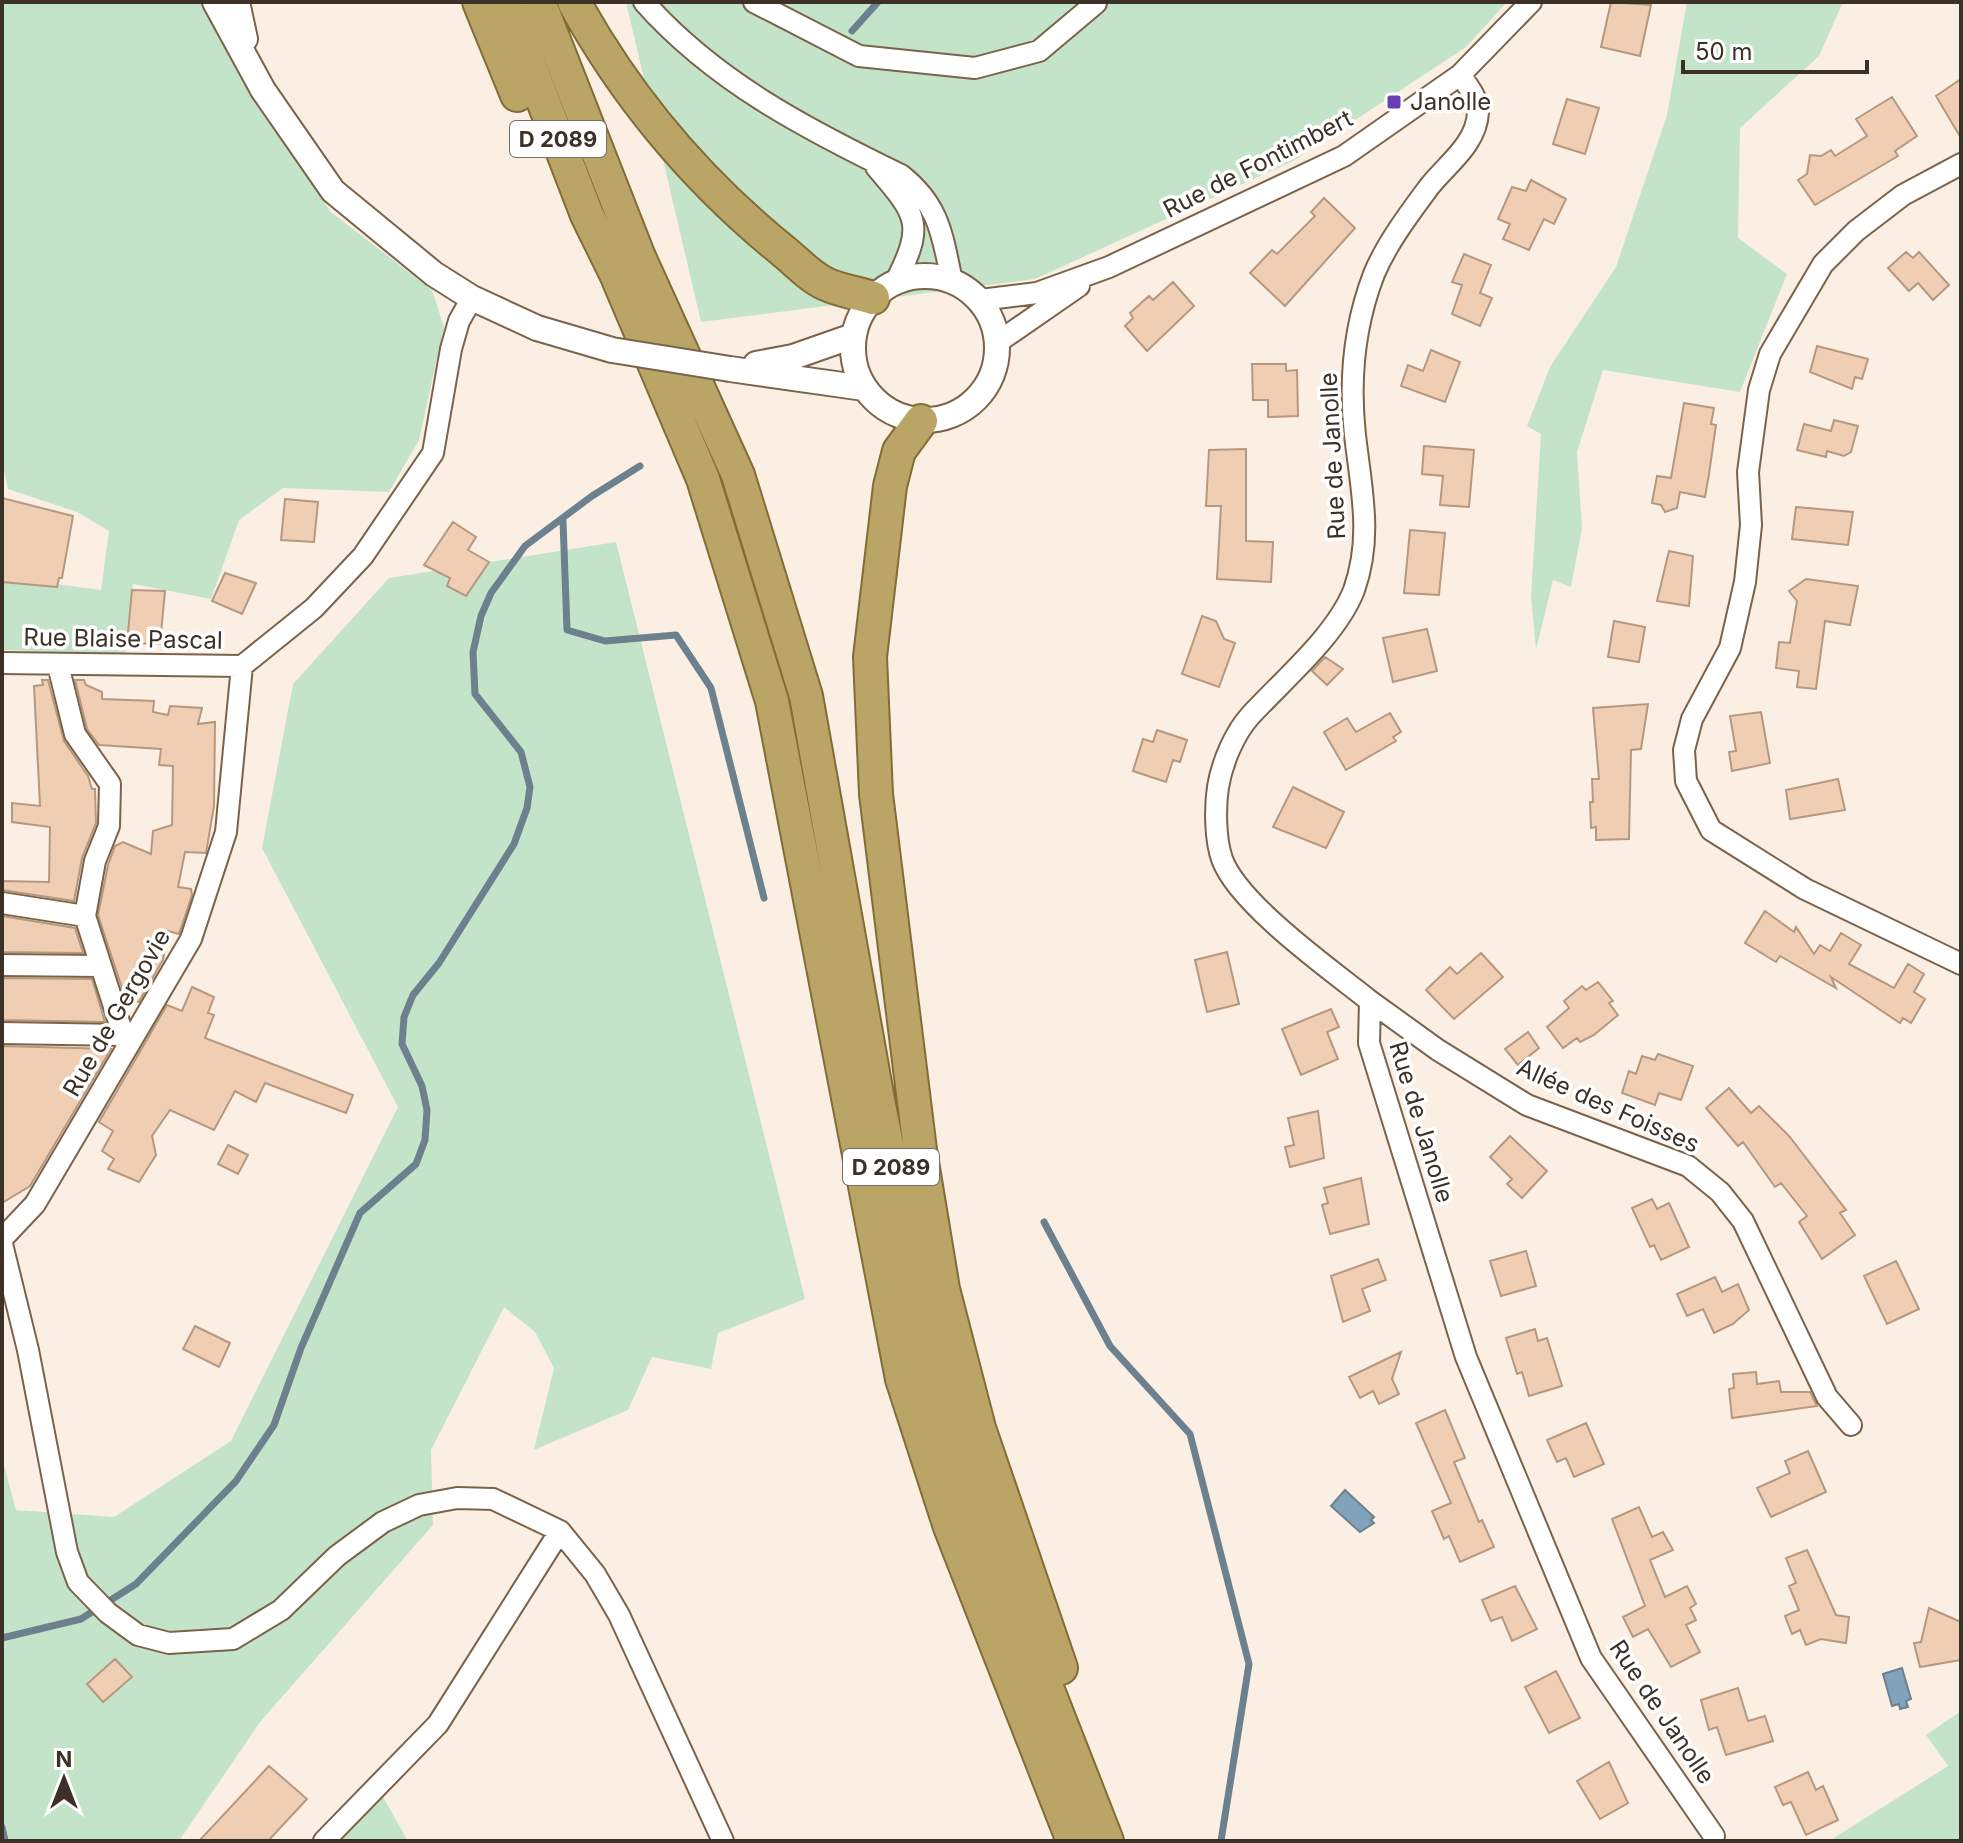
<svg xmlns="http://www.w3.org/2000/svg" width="1963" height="1843" font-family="Inter,sans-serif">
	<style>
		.green { fill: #c4e4ca }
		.water { fill: #80a2ba; stroke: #6c808e; stroke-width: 2 }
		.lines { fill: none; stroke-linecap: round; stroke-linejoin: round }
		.stream { stroke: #6c808e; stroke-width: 7 }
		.building { fill: #f0ceb4; stroke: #b69880; stroke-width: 2 }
		.minor-casing { stroke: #7b6349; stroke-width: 24 }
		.tertiary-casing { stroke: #7b6349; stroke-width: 28 }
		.trunk-casing { stroke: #826d37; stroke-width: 36 }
		.minor { stroke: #fff; stroke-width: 20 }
		.tertiary { stroke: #fff; stroke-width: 24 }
		.trunk { stroke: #baa466; stroke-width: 32 }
		.tertiary-bridge-casing { stroke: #7b6349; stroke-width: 28; stroke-linecap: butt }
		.tertiary-bridge { stroke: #fff; stroke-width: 24 }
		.poi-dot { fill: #693db4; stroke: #fff; stroke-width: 3 }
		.labels { text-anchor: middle; stroke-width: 7; stroke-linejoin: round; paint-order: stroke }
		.shield { fill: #fff; stroke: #766f67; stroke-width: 2 }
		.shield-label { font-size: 22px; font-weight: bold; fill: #3c3126 }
		.poi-label { font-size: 24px; fill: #3c3126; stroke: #fff; text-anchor: start }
		.street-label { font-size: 24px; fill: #3c3126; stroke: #fff }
	</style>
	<rect width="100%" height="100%" fill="#fbefe4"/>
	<path class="green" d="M2 2H206L256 102 331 212 432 290 444 327 419 440 389 492 283 488 239 520 211 599 133 584 125 655 2 650V577L101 590 109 531 77 512 8 489 2 461Z
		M626 2H1507L1466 47 1293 161 1035 279 701 322Z
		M1687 2H1843L1819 56 1740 128 1738 238 1787 274 1740 392 1603 370 1577 452 1582 528 1571 587 1553 580 1536 650 1531 596 1541 434 1527 426 1550 367 1616 267 1667 115Z
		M616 542 805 1299 718 1333 711 1369 652 1357 628 1410 534 1450 554 1368 535 1332 504 1307 431 1450 433 1525 260 1722 179 1841H2V1458L16 1510 114 1517 231 1441 398 1107 262 848 293 684 389 578Z
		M1961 1711V1841H1829L1948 1766 1926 1735Z
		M383 1797 408 1841H337Z"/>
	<path class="water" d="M1345 1490 1374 1517 1371 1520 1374 1523 1360 1532 1331 1506Z
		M1902 1668 1911 1699 1906 1701 1908 1707 1900 1709 1899 1704 1892 1706 1883 1674Z"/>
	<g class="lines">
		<path class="stream" d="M852 31 878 2
			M563 521 567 630 605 641 676 635 711 688 764 898
			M1044 1222 1110 1346 1190 1434 1249 1664 1221 1841
			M2 1638 81 1619 136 1584 236 1481 274 1425 301 1348 360 1213 416 1164 425 1140 427 1110 422 1086 402 1044 404 1017 413 995 439 963 514 844 527 808 530 787 521 752 475 694 473 652 481 616 491 593 525 546 592 496 640 466
			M2 1827 5 1841"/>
	</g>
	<path class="building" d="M1611 2 1651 5 1640 56 1601 47Z
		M1961 79V138L1936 96Z
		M1892 97 1917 136 1895 151 1898 156 1815 205 1798 180 1807 174 1810 155 1821 156 1831 150 1835 156 1867 136 1856 119Z
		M1567 99 1599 108 1585 154 1553 144Z
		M1531 180 1566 199 1554 224 1544 219 1529 250 1503 239 1510 224 1498 219 1512 187 1526 191Z
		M1324 198 1355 228 1285 306 1250 273 1272 250 1277 254 1315 216 1311 212Z
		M1906 252 1913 258 1919 252 1949 285 1933 300 1918 283 1909 291 1888 268Z
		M1464 254 1491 265 1480 293 1492 298 1480 326 1452 314 1462 285 1452 282Z
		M1173 282 1194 306 1147 351 1125 326 1133 318 1130 313 1149 296 1153 300Z
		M1817 346 1868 359 1862 379 1855 377 1852 389 1810 372Z
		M1431 350 1460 362 1445 402 1401 386 1408 365 1423 371Z
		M1252 364H1286V371L1297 370 1298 416 1268 417V400H1253Z
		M1684 403 1714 408 1711 424 1716 425 1709 474 1705 497 1680 492 1677 508 1665 512 1661 505 1652 503 1657 476 1671 478Z
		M1834 420 1858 426 1851 452 1844 456 1827 451 1826 457 1797 450 1804 424 1831 431Z
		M1424 446 1474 450 1469 507 1440 505 1443 476 1422 474Z
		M1246 449V541L1273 542 1271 582 1217 579 1221 506H1206L1209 450Z
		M2 498 73 516 62 578H59L57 587 2 582Z
		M285 499 318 502 314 542 281 540Z
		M1796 507 1853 512 1848 545 1792 539Z
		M453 522 476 537 468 550 489 562 466 596 447 586 450 578 424 565Z
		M1410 530 1445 533 1439 595 1404 593Z
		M1669 551 1693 556 1689 606 1657 601Z
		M225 573 256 583 242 614 212 601Z
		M1806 579 1858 586 1850 625 1825 621 1816 689 1797 687 1799 671 1776 668 1779 642 1790 643 1797 601 1789 591Z
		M132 590 165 591 160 644 127 643Z
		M1202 616 1216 621 1224 639 1235 643 1219 687 1182 674Z
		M1614 621 1645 627 1639 662 1608 657Z
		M1427 629 1437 671 1393 682 1383 638Z
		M1325 657 1343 669 1327 685 1312 671Z
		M42 680H48L64 741 88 776 92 789H95L96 823 82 858 74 901 2 890V881L49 882 50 827 12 822V803L40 806 34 686 43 685Z
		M75 680H84L86 685 102 692V699L154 701 153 712 168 715 170 706 202 708 198 724 215 722 214 806 206 853 185 852 178 887 191 889 192 895 179 934 168 931 163 960 139 1002 126 1000 98 915 108 865 115 846 123 842 151 854 153 831 172 825 173 766 159 765 161 749 99 745 87 729Z
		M1648 704 1641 749 1631 750 1629 839 1596 840V827L1591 828 1590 802H1593L1592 779H1599L1593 708Z
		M1761 712 1770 763 1732 771 1729 752 1736 751 1730 716Z
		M1390 713 1401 732 1393 737 1396 741 1346 770 1324 732 1347 718 1356 732Z
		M1157 730 1187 740 1180 762 1173 760 1166 782 1133 771 1143 739 1153 742Z
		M1838 779 1845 810 1790 819 1786 790Z
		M1293 787 1344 812 1326 848 1273 827Z
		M1765 911 1794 932 1796 927 1814 954 1820 945 1830 951 1841 933 1861 945 1849 964 1894 988 1908 964 1924 974 1914 992 1925 999 1911 1023 1903 1018 1900 1023 1831 977 1836 988 1780 956 1776 962 1745 943Z
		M2 916 75 928 83 953 2 952Z
		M1227 952 1239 1004 1207 1012 1195 960Z
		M1481 953 1503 977 1454 1019 1426 990 1450 967 1457 974Z
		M2 978 92 979 105 1022 2 1020Z
		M1598 982 1613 1001 1609 1003 1618 1015 1594 1035 1580 1042 1577 1038 1563 1048 1547 1027 1569 1008 1564 1001 1582 986 1586 990Z
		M192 987 214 997 208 1013 214 1015 205 1038 353 1095 346 1113 265 1083 256 1102 235 1091 214 1130 170 1110 152 1136 156 1155 139 1182 108 1169 114 1159 102 1151 113 1131 99 1122 167 1005 182 1011Z
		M1331 1009 1339 1027 1327 1032 1338 1059 1301 1075 1282 1029Z
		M1528 1032 1539 1048 1518 1065 1505 1049Z
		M2 1046 111 1049 30 1186 2 1203Z
		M1658 1054 1693 1066 1681 1100 1659 1093 1655 1105 1622 1093 1629 1071 1636 1074 1642 1056 1655 1060Z
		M1729 1088 1751 1113 1759 1106 1789 1136 1846 1210 1840 1213 1855 1235 1822 1259 1799 1222 1807 1216 1781 1183 1775 1187 1743 1142 1738 1146 1706 1108Z
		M1318 1111 1324 1158 1290 1167 1285 1147 1294 1145 1288 1118Z
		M1510 1136 1547 1171 1522 1198 1507 1184 1512 1179 1490 1157Z
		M228 1145 248 1155 238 1174 218 1164Z
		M1361 1178 1369 1224 1330 1234 1322 1205 1328 1203 1324 1188Z
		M1652 1199 1657 1209 1669 1203 1689 1247 1661 1260 1654 1245 1650 1247 1632 1208Z
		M1526 1251 1536 1286 1501 1296 1490 1261Z
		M1378 1259 1386 1280 1362 1289 1370 1311 1343 1322 1331 1276Z
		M1896 1261 1919 1309 1887 1324 1864 1276Z
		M1715 1277 1722 1292 1738 1284 1749 1310 1733 1324 1714 1333 1703 1309 1687 1316 1677 1294Z
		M195 1326 230 1343 219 1367 183 1349Z
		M1535 1329 1538 1341 1547 1338 1562 1386 1529 1396 1522 1372 1517 1374 1506 1338Z
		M1401 1352 1392 1379 1399 1394 1379 1404 1373 1391 1360 1398 1349 1377Z
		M1756 1372 1757 1384 1779 1381 1781 1392H1810L1817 1406 1732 1418 1729 1389 1734 1388 1733 1374Z
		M1445 1410 1465 1458 1454 1462 1479 1522 1482 1520 1494 1547 1460 1562 1449 1536 1444 1539 1432 1511 1451 1503 1416 1423Z
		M1586 1423 1604 1464 1574 1477 1566 1458 1557 1462 1547 1440Z
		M1808 1451 1826 1492 1771 1517 1757 1488 1790 1473 1785 1461Z
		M1639 1507 1652 1537 1663 1532 1673 1550 1650 1560 1665 1597 1687 1586 1696 1604 1690 1608 1696 1620 1686 1625 1700 1652 1671 1667 1648 1629 1633 1637 1623 1617 1645 1606 1612 1519Z
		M1807 1550 1836 1615 1849 1617 1846 1643 1821 1639 1806 1645 1800 1630 1792 1634 1785 1616 1799 1610 1789 1586 1796 1583 1786 1558Z
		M1515 1586 1537 1629 1512 1641 1502 1617 1491 1621 1482 1600Z
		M1929 1608 1961 1622V1660L1920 1667 1914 1643 1921 1642Z
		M115 1659 132 1677 103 1702 87 1684Z
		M1556 1671 1580 1718 1549 1733 1525 1687Z
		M1738 1688 1748 1721 1765 1716 1773 1741 1726 1755 1717 1727 1709 1730 1701 1700Z
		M1609 1762 1628 1803 1600 1819 1577 1781Z
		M269 1766 307 1799 268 1841H199Z
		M1808 1772 1816 1790 1823 1786 1838 1820 1806 1835 1791 1802 1783 1805 1775 1787Z"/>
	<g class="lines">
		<defs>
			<path id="minor" d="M644 2C714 81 806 129 901 175 940 206 942 235 952 281
				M754 2 859 56 975 68 1039 51 1096 3
				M1460 75C1468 86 1478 98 1478 112 1477 144 1446 165 1429 187 1409 214 1387 243 1374 274 1354 326 1349 380 1355 435 1361 488 1373 537 1354 590 1336 636 1283 680 1250 716 1234 734 1222 763 1218 787 1215 807 1215 839 1222 859 1238 904 1331 970 1370 1001L1369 1043 1466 1357 1591 1658 1714 1836
				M1961 164 1903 195 1856 231 1823 264 1770 354 1759 390 1748 472 1751 525 1745 582 1730 648 1692 719 1684 750 1686 781 1711 830 1805 889 1961 964
				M876 167C918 216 925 224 895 283
				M980 300 1037 293 1109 267 1344 156 1460 75 1531 2
				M998 342 1079 286
				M2 663 242 666
				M58 665 75 734 110 784 109 826 95 861 85 916 127 1047
				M2 903 85 916
				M2 965 101 966
				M1370 1001 1438 1050 1527 1105 1688 1166 1720 1192 1743 1221 1827 1397 1851 1425
				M2 1033 123 1035
				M2 1239 35 1204 191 939 226 832 242 666 314 608 363 556 433 453 451 349 459 321 472 298
				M2 1244 28 1350 67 1552 78 1582 108 1613 138 1635 169 1643 233 1639 281 1610 337 1556 383 1522 419 1505 457 1498 493 1499 560 1531 595 1574 619 1615 723 1841
				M324 1841 438 1724 560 1531"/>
			<path id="tertiary" d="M215 2 263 90 333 191 434 274 472 298 537 328
				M237 2 245 39
				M853 348a72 72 0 1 1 144 0a72 72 0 1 1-144 0Z
				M756 364 793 357 853 336
				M730 369 864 388"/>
			<path id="trunk" d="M479 2 517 95
				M505 2 587 215 616 274 703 479 772 701 902 1379 950 1527 1073 1841
				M539 2 639 257 738 475 806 696 878 1100 933 1374 981 1519 1107 1841
				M574 2C627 98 697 181 782 250 796 261 810 277 826 284 840 291 858 293 873 298
				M921 421 899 451 890 486 870 657 876 794 920 1150 943 1289 979 1428 1061 1668"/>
		</defs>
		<use href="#minor" class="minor-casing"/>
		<use href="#tertiary" class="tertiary-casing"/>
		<use href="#trunk" class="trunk-casing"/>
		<use href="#minor" class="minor"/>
		<use href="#tertiary" class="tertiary"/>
		<use href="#trunk" class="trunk"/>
		<defs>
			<path id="tertiary-bridge" d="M537 328 612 350 730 369"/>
		</defs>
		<use href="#tertiary-bridge" class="tertiary-bridge-casing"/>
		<use href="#tertiary-bridge" class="tertiary-bridge"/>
	</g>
	<rect class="poi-dot" x="1386" y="94" width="16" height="16" rx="4"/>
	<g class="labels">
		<g class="shield">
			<rect x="510" y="121" width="96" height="36" rx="6"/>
			<rect x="843" y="1149" width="96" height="36" rx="6"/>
		</g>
		<g class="shield-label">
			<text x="558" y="147">D 2089</text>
			<text x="891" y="1175">D 2089</text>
		</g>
		<g class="poi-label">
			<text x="1410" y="110">Janolle</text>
		</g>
		<g class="street-label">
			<text transform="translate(1258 164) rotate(-27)" y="8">Rue de Fontimbert</text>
			<text transform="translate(1333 456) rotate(-93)" y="8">Rue de Janolle</text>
			<text transform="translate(123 639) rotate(1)" y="8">Rue Blaise Pascal</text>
			<text transform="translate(117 1013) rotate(-60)" y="8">Rue de Gergovie</text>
			<text transform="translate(1608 1106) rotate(24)" y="8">Allée des Foisses</text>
			<text transform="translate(1421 1122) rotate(73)" y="8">Rue de Janolle</text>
			<text transform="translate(1662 1712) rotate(56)" y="8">Rue de Janolle</text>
		</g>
	</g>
	<rect width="1963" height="1843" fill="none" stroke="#3c3126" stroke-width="8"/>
	<g transform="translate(64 1779)" stroke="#ffffff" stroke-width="6" paint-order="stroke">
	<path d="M0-6L14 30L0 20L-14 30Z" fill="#3c3126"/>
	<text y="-12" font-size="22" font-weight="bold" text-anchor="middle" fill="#3c3126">N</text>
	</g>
	<path d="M1683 60v12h184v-12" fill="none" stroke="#3c3126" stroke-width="4"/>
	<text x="1695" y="60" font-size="24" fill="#3c3126" stroke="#ffffff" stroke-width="6" paint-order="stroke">50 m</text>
</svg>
